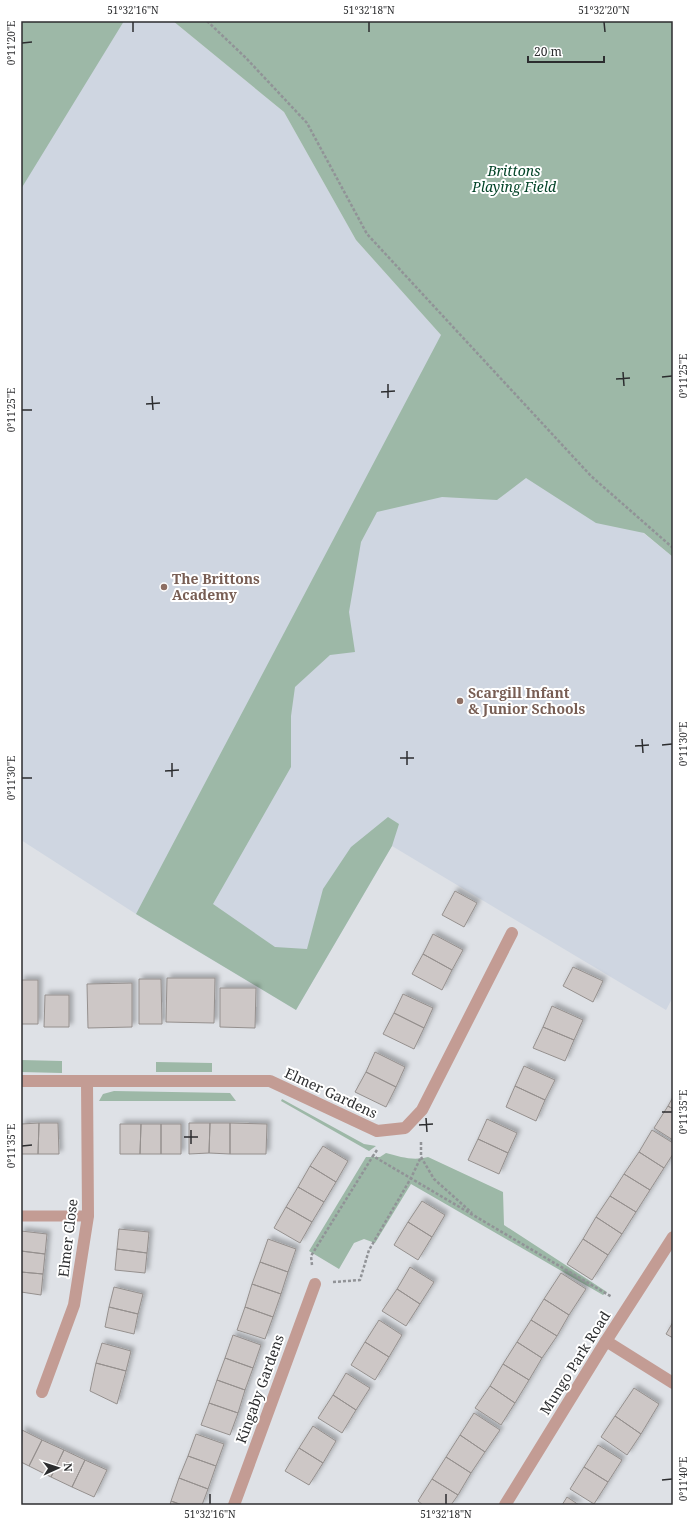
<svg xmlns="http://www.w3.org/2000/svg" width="694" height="1526" font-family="'Noto Serif',serif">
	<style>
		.built { fill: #cfd6e1 }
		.green { fill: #9db8a7 }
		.building { fill: #cdc7c6; stroke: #95908e; filter: url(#shadow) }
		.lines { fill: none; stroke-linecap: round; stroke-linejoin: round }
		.path { stroke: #919397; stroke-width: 2.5; stroke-dasharray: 3 2; stroke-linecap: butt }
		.service { stroke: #c39c94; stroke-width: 11 }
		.minor { stroke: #c39c94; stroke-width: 12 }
		.tertiary { stroke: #c39c94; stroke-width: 12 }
		.ticks { fill: none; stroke: #2c2d2f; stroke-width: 1.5 }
		.education-dot { fill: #8d6e63; stroke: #fff; stroke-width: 1.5 }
		.labels { text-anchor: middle; stroke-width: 4; stroke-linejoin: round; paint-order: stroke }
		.park-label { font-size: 14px; font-style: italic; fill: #034428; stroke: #fff }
		.education-label { font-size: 14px; font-weight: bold; fill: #785e54; stroke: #fff; text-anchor: start }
		.street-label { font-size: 14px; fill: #2c2d2f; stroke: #fff }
		.neatline { fill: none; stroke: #2c2d2f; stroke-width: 1.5 }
		.ticks-label { font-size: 10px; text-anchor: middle; fill: #2c2d2f }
	</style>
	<defs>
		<filter id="shadow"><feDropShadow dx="3.5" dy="-3.5" stdDeviation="2" flood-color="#0004"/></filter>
	</defs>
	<rect width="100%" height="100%" fill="#dee1e6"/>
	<path class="built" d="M21 21H173L284 112 356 240 441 335 574 477 673 557V997L666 1010 392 846 296 1010 136 914 21 840Z"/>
	<path class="green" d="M21 21H124L21 189Z
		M173 21H673V557L644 533 596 523 526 478 497 500 442 497 377 512 361 542 349 612 355 652 330 655 295 687 291 716V767L213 904 275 947 307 949 323 889 351 847 388 817 399 824 392 846 296 1010 136 914 441 335 356 240 284 112Z
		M21 1060 62 1061V1073L21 1072Z
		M156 1062 212 1063V1072H156Z
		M114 1091 230 1093 236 1101H99L103 1094Z
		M282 1099 364 1144 376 1146 369 1151 281 1101Z
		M386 1153C401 1157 413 1161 428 1157L503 1192 504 1225 607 1292 603 1295 411 1184 375 1243 364 1239 354 1243 339 1269 309 1251 366 1157H380Z"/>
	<path class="building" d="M455 891 477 903 464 927 442 915Z
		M433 934 463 950 452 970 423 954Z
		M423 954 452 970 442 990 412 974Z
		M573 967 603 981 593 1002 563 986Z
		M167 978H215L214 1023 166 1022Z
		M139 979H161L162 1024H139Z
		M21 980H38V1024H21Z
		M132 983V1027L88 1028 87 984Z
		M220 988H256L255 1028 220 1027Z
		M403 994 433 1008 424 1028 394 1013Z
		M45 995H69V1027H44Z
		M552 1006 583 1020 574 1040 543 1027Z
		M394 1013 424 1028 414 1049 383 1034Z
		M543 1027 574 1040 565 1061 533 1048Z
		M375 1052 405 1067 396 1087 366 1072Z
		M524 1066 555 1080 545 1100 515 1086Z
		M366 1072 396 1087 386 1107 355 1092Z
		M515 1086 545 1100 536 1121 506 1107Z
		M673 1097V1109L668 1106Z
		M668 1106 673 1109V1140L654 1128Z
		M487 1119 517 1133 508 1153 478 1139Z
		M39 1123 38 1154H21V1124Z
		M39 1123H58L59 1154H38Z
		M189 1123H210L209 1153 189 1154Z
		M210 1123H230V1154L209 1153Z
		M230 1123 267 1124 266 1154H230Z
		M120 1124H141L140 1154H120Z
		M141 1124H161V1154H140Z
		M161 1124H181V1154H161Z
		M652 1130 673 1143V1154L664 1168 639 1152Z
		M478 1139 508 1153 499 1174 468 1160Z
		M323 1146 348 1161 336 1182 310 1166Z
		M639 1152 664 1168 650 1190 624 1174Z
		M310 1166 336 1182 324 1202 298 1187Z
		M624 1174 650 1190 636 1212 610 1196Z
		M298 1187 324 1202 312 1222 286 1207Z
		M610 1196 636 1212 622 1234 596 1217Z
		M422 1201 445 1215 432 1237 408 1222Z
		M286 1207 312 1222 300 1243 274 1228Z
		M596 1217 622 1234 608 1255 583 1239Z
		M408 1222 432 1237 418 1260 394 1245Z
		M119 1229 149 1232 147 1253 117 1249Z
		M21 1231 47 1234 45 1254 21 1251Z
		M268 1239 296 1249 288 1272 260 1262Z
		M583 1239 608 1255 592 1280 567 1264Z
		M117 1249 147 1253 145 1273 115 1270Z
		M21 1251 45 1254 43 1274 21 1272Z
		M260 1262 288 1272 281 1294 252 1284Z
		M410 1267 434 1282 420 1304 397 1289Z
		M21 1272 43 1274 41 1295 21 1292Z
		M561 1273 586 1289 569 1315 544 1299Z
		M252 1284 281 1294 273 1317 245 1307Z
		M114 1287 143 1294 138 1314 109 1307Z
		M397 1289 420 1304 406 1326 382 1311Z
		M544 1299 569 1315 557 1336 531 1320Z
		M109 1307 138 1314 134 1334 105 1327Z
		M245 1307 273 1317 265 1339 237 1330Z
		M379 1320 402 1335 389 1357 365 1342Z
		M531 1320 557 1336 542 1358 517 1342Z
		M673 1322V1338L666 1334Z
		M233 1335 261 1345 253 1368 225 1358Z
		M365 1342 389 1357 375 1380 351 1365Z
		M517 1342 542 1358 529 1380 503 1364Z
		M102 1343 131 1351 126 1371 96 1363Z
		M225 1358 253 1368 245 1390 217 1380Z
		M96 1363 126 1371 117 1404 90 1391Z
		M503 1364 529 1380 515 1403 490 1386Z
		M346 1373 370 1388 356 1410 333 1395Z
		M217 1380 245 1390 238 1413 209 1403Z
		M490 1386 515 1403 501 1425 475 1408Z
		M634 1388 659 1404 641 1434 615 1416Z
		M333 1395 356 1410 342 1433 318 1418Z
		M209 1403 238 1413 230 1435 201 1425Z
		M474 1413 500 1430 485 1452 460 1435Z
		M615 1416 641 1434 627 1455 601 1437Z
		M313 1426 336 1441 323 1463 299 1448Z
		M22 1430 42 1440 29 1466 21 1462Z
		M196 1434 224 1444 216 1466 188 1456Z
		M460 1435 485 1452 471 1473 446 1457Z
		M42 1440 64 1450 51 1477 29 1466Z
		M598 1445 622 1460 608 1482 584 1467Z
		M299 1448 323 1463 309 1485 285 1471Z
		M64 1450 85 1460 72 1487 51 1477Z
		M188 1456 216 1466 208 1489 179 1478Z
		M446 1457 471 1473 458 1495 432 1479Z
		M85 1460 107 1470 94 1497 72 1487Z
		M584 1467 608 1482 594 1504 570 1489Z
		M179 1478 208 1489 202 1505H182L171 1501Z
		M432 1479 458 1495 451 1505H423L418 1501Z
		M567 1497 579 1505H562Z
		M171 1501 182 1505H170Z"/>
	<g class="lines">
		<path class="path" d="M207 21 246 58 307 123 367 234 591 476 673 548
			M421 1142V1157L434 1179 472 1213
			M377 1150 373 1156 612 1297
			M312 1265 311 1256 373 1156
			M333 1282 360 1280 369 1250 411 1178 421 1157"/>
		<path class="service" d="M21 1216H88"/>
		<path class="minor" d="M21 1081H270L377 1131 405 1128 422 1110 512 933
			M606 1341 673 1383
			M42 1392 74 1305 88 1216 87 1082
			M234 1505 315 1284"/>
		<path class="tertiary" d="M505 1505 606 1341 673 1237"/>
	</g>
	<path class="ticks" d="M133 22V32M369 22V32M604 22 605 32M22 43 32 42M623 372 624 386M662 377 672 376M616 379 630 378M388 384V398M381 392 395 391M152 396 153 410M146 404 160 403M22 410H32M642 739 643 753M662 745 672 744M635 746 649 745M407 751V765M400 758H414M172 763V777M165 771 179 770M22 778H32M662 1112H672M426 1118 427 1132M419 1125 433 1124M191 1130V1144M184 1137H198M22 1146 32 1145M662 1480 672 1479M210 1494V1504M446 1494V1504"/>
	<g class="education-dot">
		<circle cx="164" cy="587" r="4"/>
		<circle cx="460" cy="701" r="4"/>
	</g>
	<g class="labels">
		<g class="park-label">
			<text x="514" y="176">Brittons<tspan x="514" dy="16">Playing Field</tspan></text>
		</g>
		<g class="education-label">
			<text x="172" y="584">The Brittons<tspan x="172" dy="16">Academy</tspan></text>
			<text x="468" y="698">Scargill Infant<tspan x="468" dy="16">&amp; Junior Schools</tspan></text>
		</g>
		<g class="street-label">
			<text transform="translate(331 1093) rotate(25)" y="5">Elmer Gardens</text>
			<text transform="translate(68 1238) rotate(-83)" y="5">Elmer Close</text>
			<text transform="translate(575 1363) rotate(-58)" y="5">Mungo Park Road</text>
			<text transform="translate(260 1389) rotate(-70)" y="5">Kingaby Gardens</text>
		</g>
	</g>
	<rect width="694" height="1526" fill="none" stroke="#ffffff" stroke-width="44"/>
	<g transform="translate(58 1468) rotate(87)" stroke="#ffffff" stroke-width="3" paint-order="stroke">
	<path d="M0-3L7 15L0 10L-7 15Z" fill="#2c2d2f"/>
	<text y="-6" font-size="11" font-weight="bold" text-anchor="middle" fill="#2c2d2f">N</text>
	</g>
	<path d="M528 56v6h76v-6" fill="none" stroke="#2c2d2f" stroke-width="2"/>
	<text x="534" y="56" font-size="12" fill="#2c2d2f" stroke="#ffffff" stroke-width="3" paint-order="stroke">20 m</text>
	<rect x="22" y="22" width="650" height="1482" class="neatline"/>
	<g class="ticks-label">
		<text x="133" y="14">51°32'16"N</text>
		<text x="369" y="14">51°32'18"N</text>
		<text x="604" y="14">51°32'20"N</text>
		<text transform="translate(11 43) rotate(-90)" y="4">0°11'20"E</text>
		<text transform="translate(683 376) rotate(-90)" y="4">0°11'25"E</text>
		<text transform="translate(11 410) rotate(-90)" y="4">0°11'25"E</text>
		<text transform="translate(683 744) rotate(-90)" y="4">0°11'30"E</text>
		<text transform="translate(11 778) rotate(-90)" y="4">0°11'30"E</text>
		<text transform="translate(683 1112) rotate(-90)" y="4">0°11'35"E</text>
		<text transform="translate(11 1146) rotate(-90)" y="4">0°11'35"E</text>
		<text transform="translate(683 1479) rotate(-90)" y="4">0°11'40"E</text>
		<text x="210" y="1518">51°32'16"N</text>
		<text x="446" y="1518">51°32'18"N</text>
	</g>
</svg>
